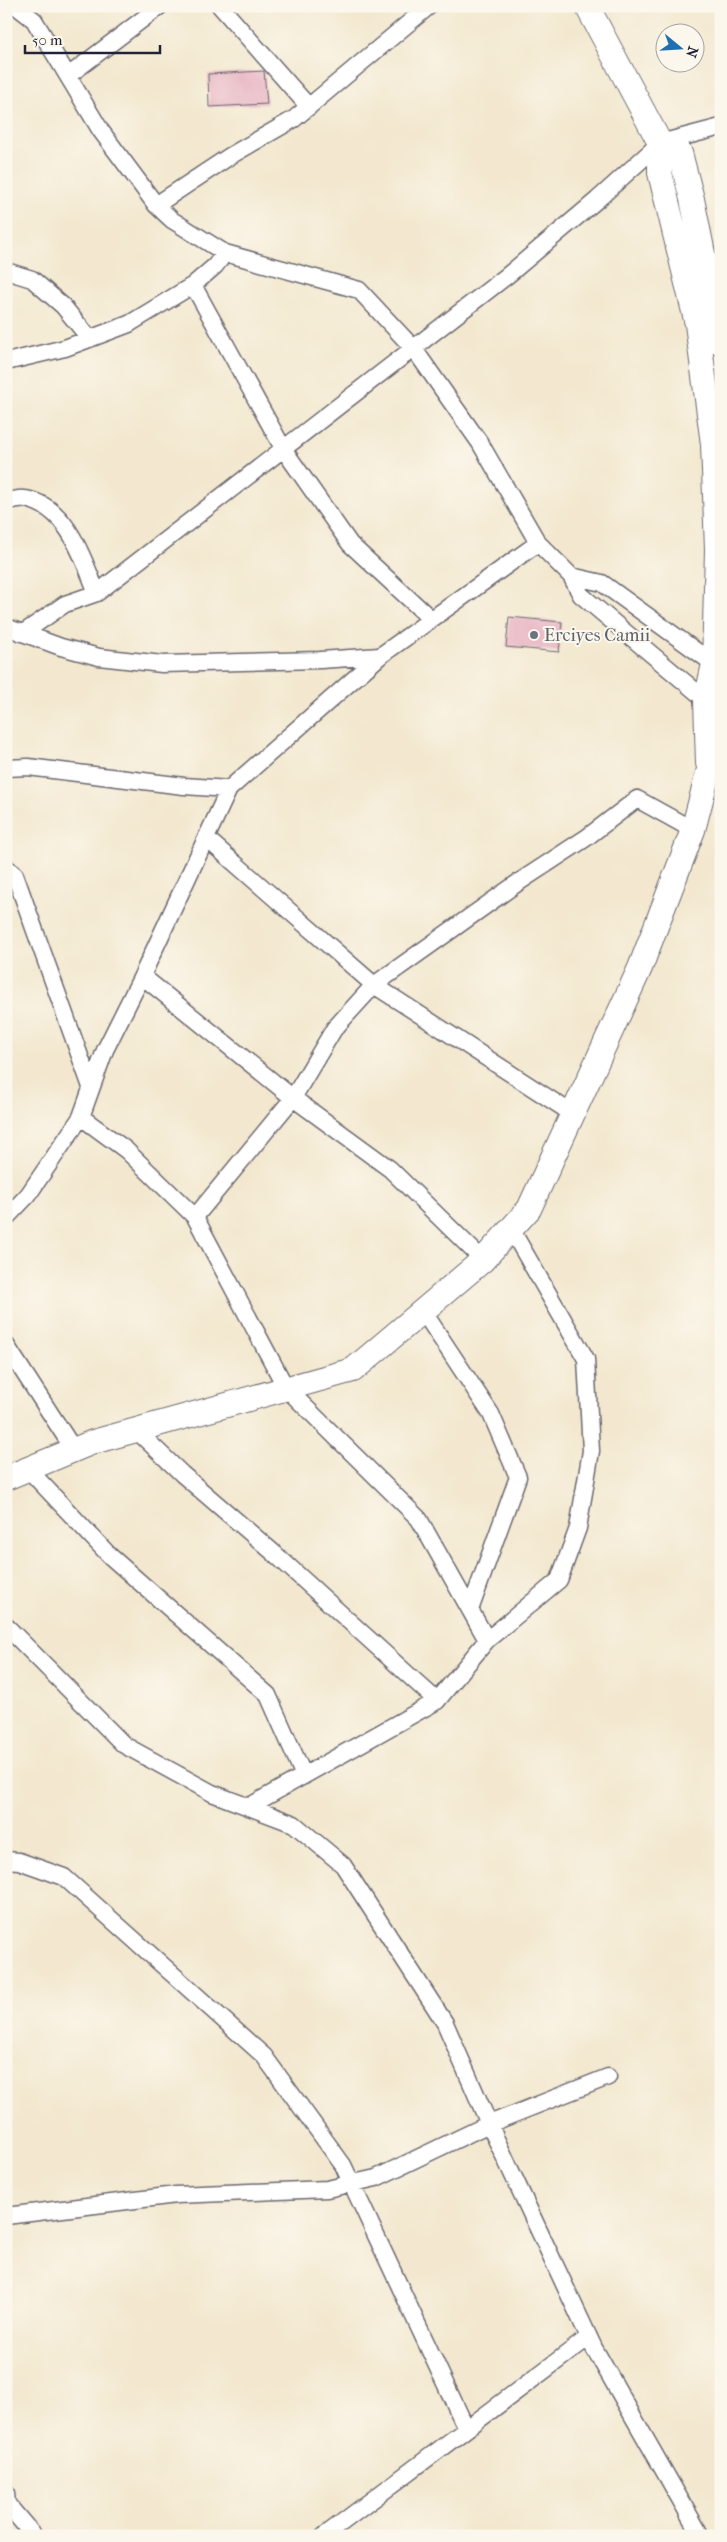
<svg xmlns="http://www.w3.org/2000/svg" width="727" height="2542" font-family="'IM FELL French Canon',serif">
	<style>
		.building { fill: #e6afc0 }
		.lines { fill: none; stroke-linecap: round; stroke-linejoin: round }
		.street-casing { stroke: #6b676f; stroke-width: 19 }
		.secondary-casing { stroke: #6b676f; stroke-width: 26 }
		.street { stroke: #fff; stroke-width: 16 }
		.secondary { stroke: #fff; stroke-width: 24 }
		.worship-dot { fill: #6b7280; stroke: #fbf7ec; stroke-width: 2 }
		.labels { text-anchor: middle; stroke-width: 4; stroke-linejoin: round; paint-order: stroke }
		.worship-label { font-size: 18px; fill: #5b616d; stroke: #fbf7ec; text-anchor: start }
	</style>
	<rect width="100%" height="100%" fill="#fbf7ec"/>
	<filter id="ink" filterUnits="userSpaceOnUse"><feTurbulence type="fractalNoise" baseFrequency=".02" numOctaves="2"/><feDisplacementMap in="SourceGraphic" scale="10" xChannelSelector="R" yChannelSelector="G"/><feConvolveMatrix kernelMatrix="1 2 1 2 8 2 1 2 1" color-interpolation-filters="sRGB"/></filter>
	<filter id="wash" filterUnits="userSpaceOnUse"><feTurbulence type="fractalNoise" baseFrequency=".0096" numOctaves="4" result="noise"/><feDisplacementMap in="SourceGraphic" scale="20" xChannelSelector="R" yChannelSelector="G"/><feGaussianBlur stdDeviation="1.12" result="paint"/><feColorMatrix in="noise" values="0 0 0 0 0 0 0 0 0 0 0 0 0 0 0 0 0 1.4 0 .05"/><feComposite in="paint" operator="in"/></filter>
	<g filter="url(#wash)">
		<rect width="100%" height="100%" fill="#f3e8cf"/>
		<g id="blocks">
			<path class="building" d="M264 71 267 104 209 107 208 74Z
				M509 617 562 622 559 652 506 647Z"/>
		</g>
	</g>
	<g filter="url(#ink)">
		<use href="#blocks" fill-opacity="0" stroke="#6b676f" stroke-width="1"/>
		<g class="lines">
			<defs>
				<path id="street" d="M16 6 34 20 101 131 156 205 172 220 225 253 359 290 414 349 480 443 538 543 571 576 581 595 706 700
					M220 6 309 107
					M68 76 160 6
					M156 205 230 156 294 119 429 6
					M6 271 32 279 63 306 90 339
					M193 285 284 450 350 544 431 619
					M6 362 65 348 129 324 193 285 215 266 225 253
					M6 502C12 500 20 498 25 499 68 506 83 559 97 593
					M571 576 602 583 714 664
					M6 627 61 647 99 657 162 664 320 660 380 656 538 543
					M23 633 65 604 97 593 508 275 597 200 660 143 721 127
					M6 768 28 767 184 786 229 789
					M206 838 374 985 573 1114
					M6 867 15 875 91 1087
					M142 976 293 1098 390 1169 483 1260
					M81 1117 126 1150 195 1217 286 1388 419 1519 487 1640
					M195 1217 293 1098 334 1029 374 985 516 884 586 838 637 799 693 830
					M6 1218 28 1195 81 1117 105 1050 142 976 229 789 380 656
					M423 1311 491 1414 518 1477 470 1610
					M6 1345 74 1450
					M136 1430 182 1474 275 1554 437 1701
					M28 1469 110 1556 268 1695 304 1776
					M6 1626 124 1745 212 1793 294 1824 343 1865 445 2023 489 2124 594 2348 701 2536
					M248 1807 437 1701 487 1640 559 1580 578 1528 591 1451 586 1359 511 1229
					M6 1860 19 1861 64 1877 264 2056 343 2165 466 2428
					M6 2216 176 2195 327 2189 376 2178 489 2124 608 2077
					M6 2493 7 2504 34 2536
					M324 2536 589 2337"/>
				<path id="secondary" d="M587 6 660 143V173L697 324 713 444 717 549 714 664 706 700 708 763
					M660 143 680 153 692 199 721 343
					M6 1478 93 1442 353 1370 483 1260 529 1209 640 968 693 830 708 773 721 741"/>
			</defs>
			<use href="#street" class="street-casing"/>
			<use href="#secondary" class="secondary-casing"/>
			<use href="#street" class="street"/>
			<use href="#secondary" class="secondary"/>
		</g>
	</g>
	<circle class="worship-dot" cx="534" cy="635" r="5"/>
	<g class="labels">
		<g class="worship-label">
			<text x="544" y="641">Erciyes Camii</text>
		</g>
	</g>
	<rect width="727" height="2542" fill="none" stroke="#fbf7ec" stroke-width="25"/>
	<g transform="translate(680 48) rotate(108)"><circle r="24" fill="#fbf7ec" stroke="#a4a2a5"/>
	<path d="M0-4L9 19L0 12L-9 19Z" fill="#1f6fb2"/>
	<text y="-8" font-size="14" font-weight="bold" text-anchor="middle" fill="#22223b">N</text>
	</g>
	<path d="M25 45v8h135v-8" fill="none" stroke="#22223b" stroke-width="2.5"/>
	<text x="32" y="45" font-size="15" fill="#22223b" stroke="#fbf7ec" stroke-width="4" paint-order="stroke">50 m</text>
</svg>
